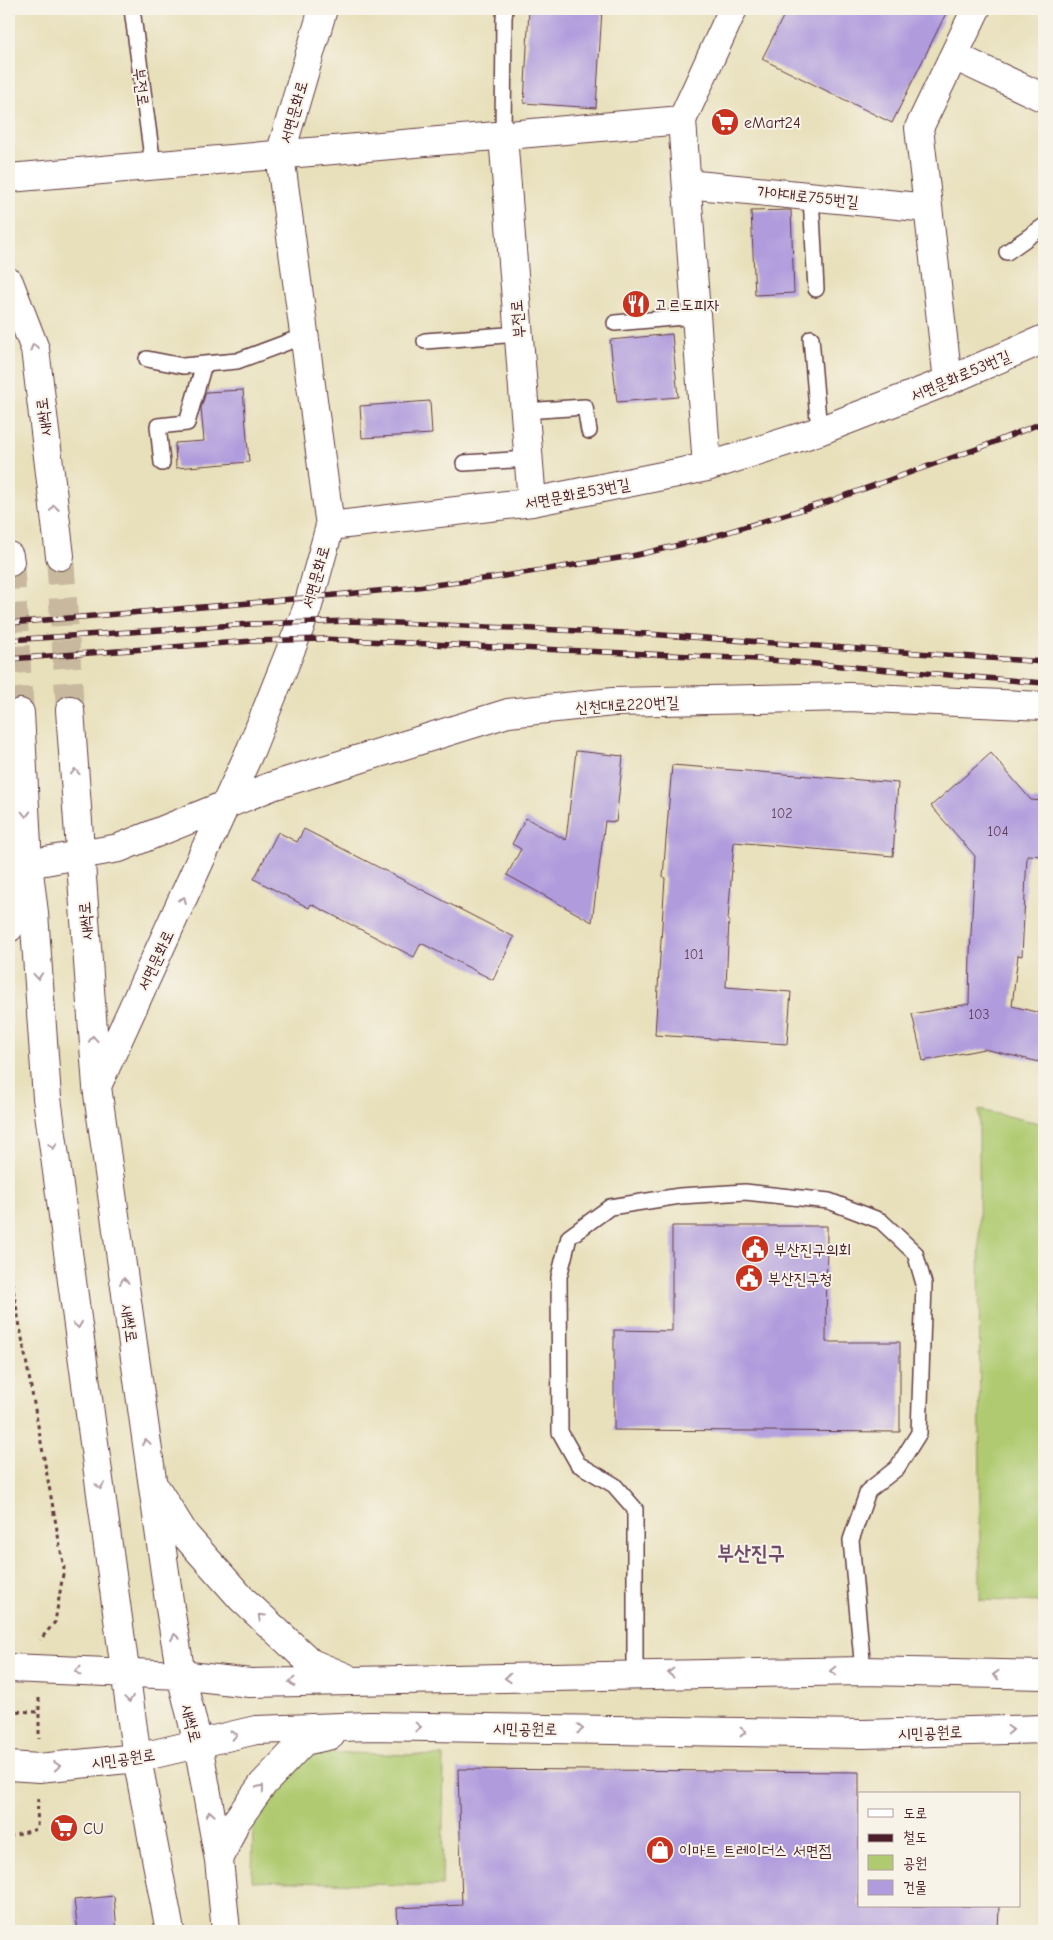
<svg xmlns="http://www.w3.org/2000/svg" width="1053" height="1940" font-family="'Comic Neue','Poor Story',sans-serif">
	<style>
		.green { fill: #afca70; stroke: #7c744e }
		.building { fill: #b09cdd }
		.lines { fill: none; stroke-linecap: round; stroke-linejoin: round }
		.secondary-tunnel { stroke: #c8b99e; stroke-width: 28; stroke-dasharray: 28 14; stroke-linecap: butt }
		.lane-casing { stroke: #623c41; stroke-width: 18 }
		.street-casing { stroke: #623c41; stroke-width: 30 }
		.secondary-casing { stroke: #623c41; stroke-width: 30 }
		.path { stroke: #623c41; stroke-width: 3; stroke-dasharray: 4 4; stroke-linecap: butt }
		.lane { stroke: #fff; stroke-width: 15 }
		.street { stroke: #fff; stroke-width: 28 }
		.secondary { stroke: #fff; stroke-width: 28 }
		.rail-casing { stroke: #4a1f2b; stroke-width: 5.5 }
		.rail { stroke: #f7f3e8; stroke-width: 4; stroke-dasharray: 11; stroke-linecap: butt }
		.oneway { stroke: #ae9aa0 }
		.labels { text-anchor: middle; stroke-width: 4; stroke-linejoin: round; paint-order: stroke }
		.number-label { font-size: 14px; fill: #643e58 }
		.street-label { font-size: 16px; fill: #4a1f2b; stroke: #f7f3e8 }
		.poi-label { font-size: 16px; fill: #4a1f2b; stroke: #f7f3e8; text-anchor: start }
		.district-label { font-size: 21px; font-weight: bold; fill: #6e4b69; stroke: #f7f3e8 }
	</style>
	<rect width="100%" height="100%" fill="#f7f3e8"/>
	<filter id="ink" filterUnits="userSpaceOnUse"><feTurbulence type="fractalNoise" baseFrequency=".02" numOctaves="2"/><feDisplacementMap in="SourceGraphic" scale="10" xChannelSelector="R" yChannelSelector="G"/><feConvolveMatrix kernelMatrix="1 2 1 2 8 2 1 2 1" color-interpolation-filters="sRGB"/></filter>
	<filter id="wash" filterUnits="userSpaceOnUse"><feTurbulence type="fractalNoise" baseFrequency=".0096" numOctaves="4" result="noise"/><feDisplacementMap in="SourceGraphic" scale="20" xChannelSelector="R" yChannelSelector="G"/><feGaussianBlur stdDeviation="1.12" result="paint"/><feColorMatrix in="noise" values="0 0 0 0 0 0 0 0 0 0 0 0 0 0 0 0 0 1.4 0 .05"/><feComposite in="paint" operator="in"/></filter>
	<g filter="url(#wash)">
		<rect width="100%" height="100%" fill="#e8e0bb"/>
		<path class="green" d="M979 1110 1044 1124V1602L980 1600Z
			M315 1752 444 1756 442 1886 252 1881 253 1826 297 1761Z"/>
		<g id="blocks">
			<path class="building" d="M529 9H602L596 108 524 103Z
				M787 9H948L892 123 762 59Z
				M791 210 794 293 755 295 751 211Z
				M672 334 678 397 617 402 610 340Z
				M243 390 249 462 176 468 175 443 204 441 201 408 206 392Z
				M430 401 432 434 362 438 360 406Z
				M576 751 623 756 616 822 605 821 592 922 507 875 521 849 512 844 526 818 566 840Z
				M991 753 1031 800 1044 801V856L1027 855 1022 956 1018 955 1012 1006 1044 1014V1063L984 1049 923 1061 912 1014 969 1004 970 953 975 856 931 806Z
				M672 765 898 783 893 856 734 842 728 920H729L726 987 791 992 787 1044 655 1035 665 878 663 877Z
				M304 829 514 937 493 980 421 943 414 957 311 904 309 908 254 879 278 832 297 842Z
				M672 1226H827L826 1342H900V1432L614 1430V1330L672 1331Z
				M458 1769 859 1772V1906H999L998 1931H398L397 1908 462 1905Z
				M114 1896 117 1931H78L74 1900Z"/>
		</g>
	</g>
	<g filter="url(#ink)">
		<use href="#blocks" fill-opacity="0" stroke="#623c41" stroke-width="1"/>
		<g class="lines">
			<path class="secondary-tunnel" d="M60 556 70 710
				M10 562 20 713"/>
			<defs>
				<path id="lane" d="M132 9 153 165
					M503 136 504 18 505 9
					M811 196 816 289
					M1007 252 1044 226
					M615 323 696 316
					M811 338 819 431
					M425 341 519 334
					M147 359 183 366 237 361 304 336
					M524 411 585 407 589 431
					M162 463 158 426 187 423 204 364
					M464 463 528 459
					M635 1674V1509L614 1485 578 1464 560 1432 559 1277 569 1237 610 1207 680 1196 745 1192 829 1201 881 1221 915 1253 924 1284 919 1433 897 1468 868 1491 851 1540 863 1671"/>
				<path id="street" d="M954 56 1044 98
					M682 120 707 467
					M503 136 532 502
					M687 184 928 208
					M948 381 919 128 976 9
					M330 526 532 502 707 467 819 431 948 381 1044 339
					M9 928 28 864"/>
				<path id="secondary" d="M9 178 682 120 733 9
					M9 282 35 349 60 556
					M9 556 10 562
					M70 710 97 1087 170 1608 181 1675 198 1744 219 1860 226 1931
					M20 713 28 864 34 913 47 1098 137 1758 170 1931
					M28 864 119 848 272 786 508 713 613 702 849 697 1044 706
					M98 1084 251 749 307 609 330 526 280 155 323 9
					M157 1490 185 1535 242 1599 311 1663 345 1677
					M9 1668 181 1675 250 1683 863 1671 1044 1675
					M9 1766 39 1768 137 1758 256 1730 369 1726 863 1734 1044 1729
					M219 1860 235 1823 263 1784 304 1741 331 1735"/>
			</defs>
			<use href="#lane" class="lane-casing"/>
			<use href="#street" class="street-casing"/>
			<use href="#secondary" class="secondary-casing"/>
			<path class="path" d="M9 1267 64 1568 55 1622 40 1640
				M39 1698V1739
				M9 1711 39 1712
				M9 1837 37 1829 38 1796"/>
			<use href="#lane" class="lane"/>
			<use href="#street" class="street"/>
			<use href="#secondary" class="secondary"/>
			<defs>
				<path id="rail" d="M9 623 250 603 409 588 491 578 632 556 705 539 830 501 982 447 1044 422
					M9 640 251 624 351 621 648 634 1044 662
					M9 659 253 641 323 639 757 659 1044 683"/>
			</defs>
			<use href="#rail" class="rail-casing"/>
			<use href="#rail" class="rail"/>
		</g>
		<defs><path id="oneway-chevron" d="M-2-3.5L2.5 0L-2 3.5" fill="none" stroke-width="1.6" stroke-linecap="round" stroke-linejoin="round" transform="scale(1.25)"/></defs>
		<g class="oneway">
			<use href="#oneway-chevron" transform="translate(34 347) rotate(-106)"/>
			<use href="#oneway-chevron" transform="translate(54 508) rotate(-97)"/>
			<use href="#oneway-chevron" transform="translate(75 772) rotate(-94)"/>
			<use href="#oneway-chevron" transform="translate(26 814) rotate(88)"/>
			<use href="#oneway-chevron" transform="translate(183 900) rotate(-66)"/>
			<use href="#oneway-chevron" transform="translate(38 976) rotate(86)"/>
			<use href="#oneway-chevron" transform="translate(93 1039) rotate(-94)"/>
			<use href="#oneway-chevron" transform="translate(53 1146) rotate(82)"/>
			<use href="#oneway-chevron" transform="translate(124 1281) rotate(-98)"/>
			<use href="#oneway-chevron" transform="translate(78 1325) rotate(82)"/>
			<use href="#oneway-chevron" transform="translate(146 1442) rotate(-98)"/>
			<use href="#oneway-chevron" transform="translate(100 1486) rotate(82)"/>
			<use href="#oneway-chevron" transform="translate(261 1617) rotate(-137)"/>
			<use href="#oneway-chevron" transform="translate(175 1637) rotate(-99)"/>
			<use href="#oneway-chevron" transform="translate(78 1671) rotate(-179)"/>
			<use href="#oneway-chevron" transform="translate(833 1671) rotate(179)"/>
			<use href="#oneway-chevron" transform="translate(671 1673) rotate(179)"/>
			<use href="#oneway-chevron" transform="translate(996 1675) rotate(-178)"/>
			<use href="#oneway-chevron" transform="translate(508 1678) rotate(178)"/>
			<use href="#oneway-chevron" transform="translate(292 1682) rotate(180)"/>
			<use href="#oneway-chevron" transform="translate(129 1699) rotate(82)"/>
			<use href="#oneway-chevron" transform="translate(418 1727) rotate(1)"/>
			<use href="#oneway-chevron" transform="translate(580 1729) rotate(1)"/>
			<use href="#oneway-chevron" transform="translate(1010 1730) rotate(-2)"/>
			<use href="#oneway-chevron" transform="translate(743 1732) rotate(1)"/>
			<use href="#oneway-chevron" transform="translate(234 1735) rotate(-13)"/>
			<use href="#oneway-chevron" transform="translate(57 1766) rotate(-5)"/>
			<use href="#oneway-chevron" transform="translate(261 1788) rotate(-52)"/>
			<use href="#oneway-chevron" transform="translate(210 1814) rotate(-100)"/>
		</g>
	</g>
	<defs>
		<symbol id="supermarket-disc" viewBox="-11 -11 22 22"><circle r="9.5" fill="#c8321e" stroke="#f7f3e8"/><path d="M-6-5.5h2.5l.6 2H6L4.5 2H-2.5L-4.4-4H-6ZM-1.5 3.2a1.3 1.3 0 1 0 .1 0ZM3 3.2a1.3 1.3 0 1 0 .1 0Z" fill="#fff"/></symbol>
		<symbol id="restaurant-disc" viewBox="-11 -11 22 22"><circle r="9.5" fill="#c8321e" stroke="#f7f3e8"/><path d="M-5-6h1v4h1v-4h1v4h1v-4h1v5L-1.5 .5V6h-2V.5L-5-1ZM5-6V6H3V1.5H1.5Q1.5-4 5-6Z" fill="#fff"/></symbol>
		<symbol id="civic-disc" viewBox="-11 -11 22 22"><circle r="9.5" fill="#c8321e" stroke="#f7f3e8"/><path d="M-.6-6.5H3V-4.5H.6V-3L4-1V1h2V6H-6V1h2V-1L-.6-3ZM-1.2 2.5V6h2.4V2.5Z" fill="#fff"/></symbol>
		<symbol id="shop-disc" viewBox="-11 -11 22 22"><circle r="9.5" fill="#c8321e" stroke="#f7f3e8"/><path d="M-5-2.5h2.3a2.7 3.5 0 0 1 5.4 0H5L5.5 6h-11ZM-1.5-2.5h3a1.5 2.3 0 0 0-3 0Z" fill="#fff"/></symbol>
	</defs>
	<g fill-rule="evenodd">
		<use href="#supermarket-disc" x="709" y="106" width="32" height="32"/>
		<use href="#restaurant-disc" x="620" y="288" width="32" height="32"/>
		<use href="#civic-disc" x="739" y="1233" width="32" height="32"/>
		<use href="#civic-disc" x="733" y="1262" width="32" height="32"/>
		<use href="#supermarket-disc" x="48" y="1812" width="32" height="32"/>
		<use href="#shop-disc" x="644" y="1834" width="32" height="32"/>
	</g>
	<g class="labels">
		<g class="number-label">
			<text x="782" y="818">102</text>
			<text x="998" y="836">104</text>
			<text x="694" y="959">101</text>
			<text x="979" y="1019">103</text>
		</g>
		<g class="street-label">
			<text transform="translate(142 87) rotate(83)" y="6">부전로</text>
			<text transform="translate(293 112) rotate(-74)" y="6">서면문화로</text>
			<text transform="translate(808 196) rotate(6)" y="6">가야대로755번길</text>
			<text transform="translate(517 319) rotate(-95)" y="6">부전로</text>
			<text transform="translate(960 375) rotate(-23)" y="6">서면문화로53번길</text>
			<text transform="translate(43 417) rotate(-97)" y="6">새싹로</text>
			<text transform="translate(577 493) rotate(-11)" y="6">서면문화로53번길</text>
			<text transform="translate(315 577) rotate(-74)" y="6">서면문화로</text>
			<text transform="translate(627 704) rotate(-3)" y="6">신천대로220번길</text>
			<text transform="translate(85 921) rotate(-94)" y="6">새싹로</text>
			<text transform="translate(155 960) rotate(-65)" y="6">서면문화로</text>
			<text transform="translate(130 1323) rotate(82)" y="6">새싹로</text>
			<text transform="translate(192 1723) rotate(76)" y="6">새싹로</text>
			<text transform="translate(525 1728) rotate(1)" y="6">시민공원로</text>
			<text transform="translate(930 1732) rotate(-2)" y="6">시민공원로</text>
			<text transform="translate(123 1758) rotate(-8)" y="6">시민공원로</text>
		</g>
		<g class="poi-label">
			<text x="744" y="128">eMart24</text>
			<text x="655" y="310">고르도피자</text>
			<text x="774" y="1255">부산진구의회</text>
			<text x="768" y="1284">부산진구청</text>
			<text x="83" y="1834">CU</text>
			<text x="679" y="1856">이마트 트레이더스 서면점</text>
		</g>
		<g class="district-label">
			<text x="751" y="1560">부산진구</text>
		</g>
	</g>
	<rect width="1053" height="1940" fill="none" stroke="#f7f3e8" stroke-width="30"/>
	<rect x="858" y="1792" width="162" height="115" fill="#f7f3e8" stroke="#b29e9c"/>
	<rect x="868" y="1809" width="25" height="8" fill="#ffffff" stroke="#b29e9c"/>
	<text x="903" y="1818" font-size="15" fill="#4a1f2b">도로</text>
	<rect x="868" y="1834" width="25" height="8" fill="#4a1f2b" stroke="#b29e9c"/>
	<text x="903" y="1842" font-size="15" fill="#4a1f2b">철도</text>
	<rect x="868" y="1855" width="25" height="15" fill="#afca70" stroke="#b29e9c"/>
	<text x="903" y="1868" font-size="15" fill="#4a1f2b">공원</text>
	<rect x="868" y="1880" width="25" height="15" fill="#b09cdd" stroke="#b29e9c"/>
	<text x="903" y="1892" font-size="15" fill="#4a1f2b">건물</text>
</svg>
